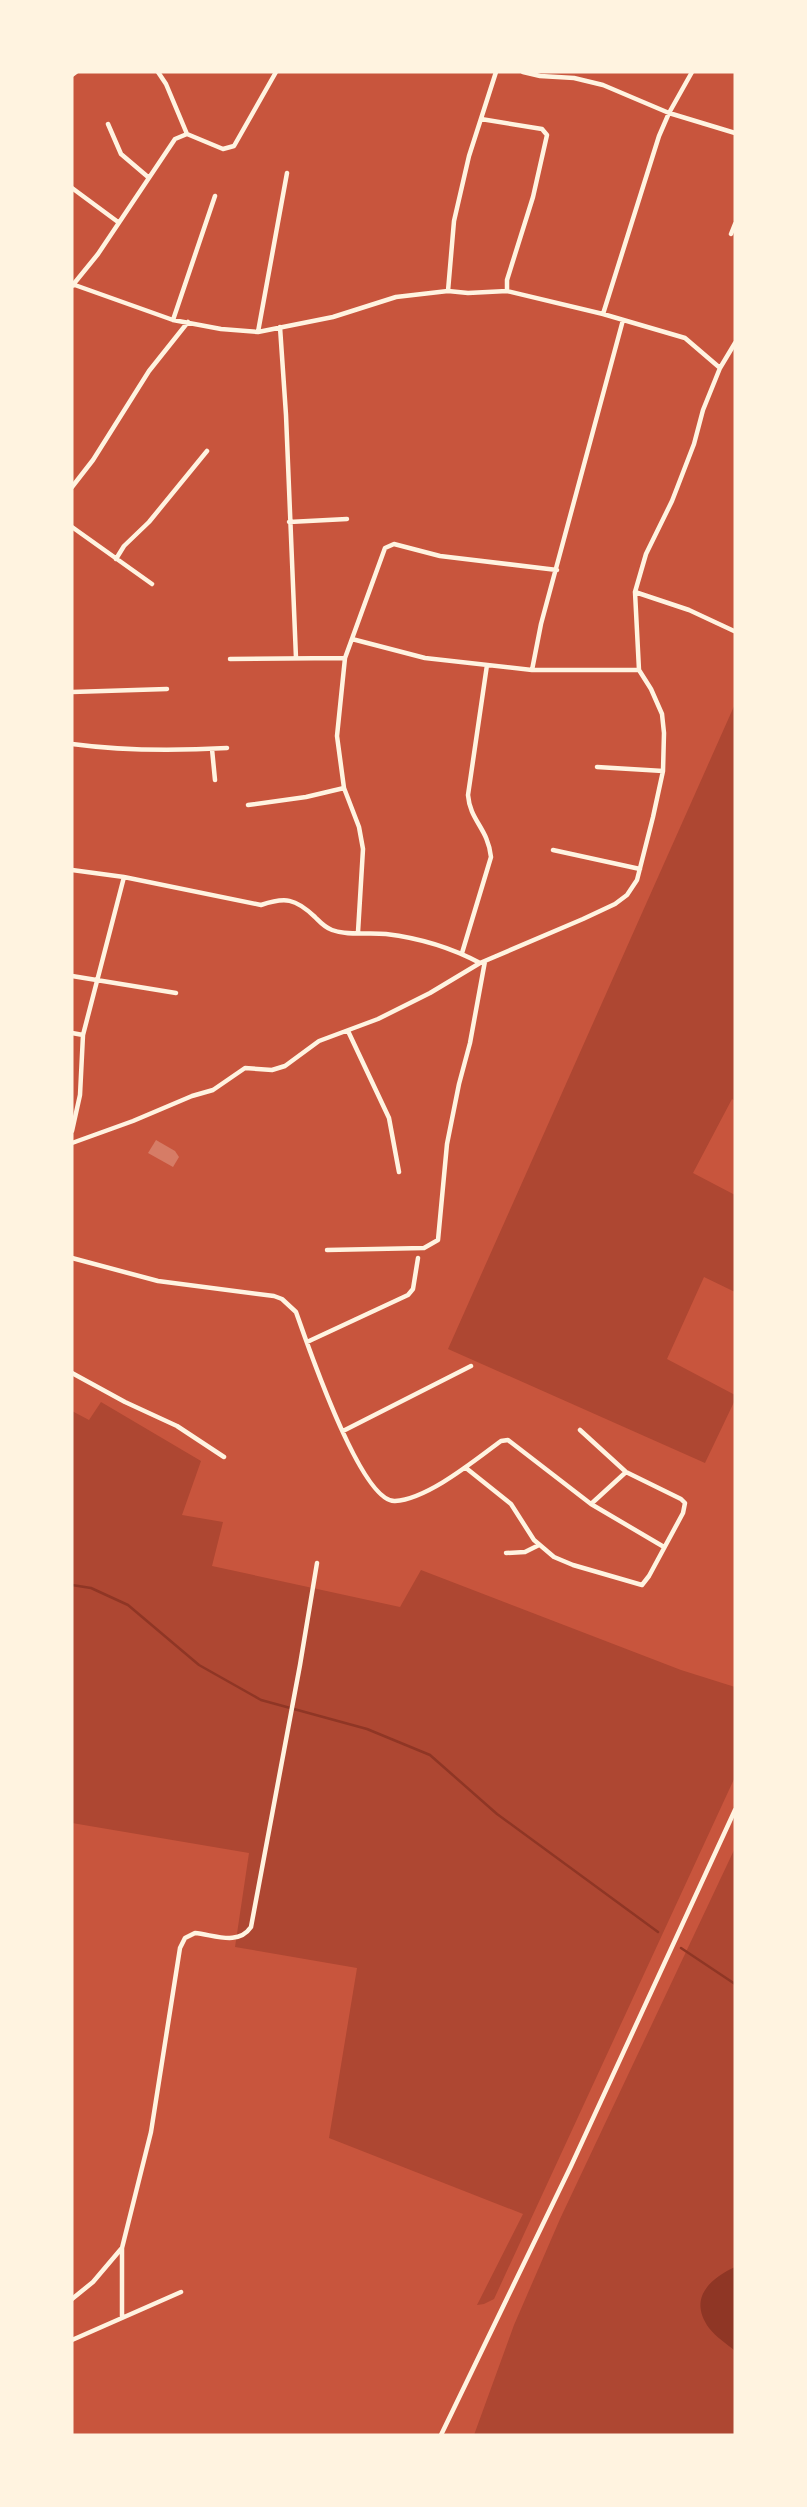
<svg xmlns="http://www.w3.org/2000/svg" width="807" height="2507" font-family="Roboto,sans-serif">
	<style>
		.green { fill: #ae4732 }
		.water { fill: #8f3625 }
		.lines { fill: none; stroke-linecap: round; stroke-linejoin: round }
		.stream { stroke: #8f3625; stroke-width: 2.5 }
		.building { fill: #d67c66 }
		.minor { stroke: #fff3e0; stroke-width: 4.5 }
	</style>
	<rect width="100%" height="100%" fill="#c8553d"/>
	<path class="green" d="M735 704V1101L732 1099 693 1173 735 1195V1292L704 1277 667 1359 735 1395V1400L705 1463 448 1349Z
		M101 1402 201 1461 182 1515 223 1522 212 1566 400 1607 421 1570 681 1670 735 1687V1777L494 2299 484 2304 477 2305 523 2214 329 2138 357 1968 235 1947 249 1853 72 1823V1411L89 1420Z
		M735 1848V2435H474L514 2325 560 2219Z"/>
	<path class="water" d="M735 2267V2351C727 2344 716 2337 709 2328 688 2299 709 2279 735 2267Z"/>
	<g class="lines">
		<path class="stream" d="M72 1585 91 1588 128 1605 199 1665 261 1700 367 1729 430 1755 497 1814 658 1932
			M681 1948 735 1984"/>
	</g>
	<path class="building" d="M156 1140 175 1151 179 1157 173 1167 148 1153Z"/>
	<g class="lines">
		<path class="minor" d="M158 72 166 84 187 134
			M523 72 540 76 574 78 603 85 669 113 735 133
			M72 75 76 72
			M481 119 542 129 547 135 533 197 507 280V291
			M108 124 121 154 148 177
			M72 188 118 222
			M731 234 735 224
			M72 284 173 320 221 329 258 332 333 317 396 297 448 291 468 293 507 291 603 314 685 338 720 368
			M72 286 98 254 175 139 187 134 223 149 234 146 276 72
			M448 291 454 221 469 156 496 72
			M603 314 659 136 669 113 692 72
			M173 320 215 196
			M280 327 286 415 296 658
			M258 332 287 173
			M72 487 93 460 149 371 188 322
			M289 522 347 519
			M72 527 152 584
			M116 559 124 546 149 522 207 451
			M635 592 689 610 734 631
			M352 639 425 658 532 670H638
			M230 659 344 658
			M532 670 541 624 623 320
			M72 692 167 689
			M72 744C124 751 175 751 227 748
			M212 749 215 780
			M597 767 663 771
			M248 805 306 797 344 788
			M553 850 640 869
			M72 870 124 877 261 905C285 897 295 898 315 917 320 922 324 927 332 930 348 936 368 932 386 934 419 938 450 947 480 963
			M358 932 363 849 359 827 344 788 337 736 345 658 385 548 394 544 440 556 557 570
			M462 953 491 857C488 828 470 821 468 795L487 665
			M72 976 176 993
			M348 1031 389 1118 399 1172
			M72 1033 83 1035
			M72 1131 80 1095 83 1035 124 877
			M72 1143 133 1121 192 1096 213 1090 245 1068 272 1070 285 1066 319 1041 378 1019 430 993 480 963 583 919 615 904 627 895 637 880 653 817 663 771 664 733 662 714 651 689 639 670 635 592 646 554 672 501 694 444 703 410 720 368 735 343
			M327 1250 424 1248 438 1240 447 1144 459 1084 470 1043 485 961
			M72 1258 158 1281 274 1296 282 1299 296 1312C307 1343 361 1503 395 1501 428 1499 475 1460 501 1441L508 1440 591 1504 664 1547
			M307 1342 408 1295 413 1289 418 1258
			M72 1373 125 1402 177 1426 224 1457
			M343 1431 471 1366
			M466 1468 511 1504 534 1540 554 1557 573 1565 642 1585 649 1576 683 1513 685 1503 681 1499 626 1472 580 1430
			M591 1504 626 1472
			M506 1553 525 1552 539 1545
			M72 2299 93 2282 121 2249
			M122 2318V2248L151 2132 180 1948 185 1938 195 1933C215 1935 238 1946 251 1927L300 1665 317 1563
			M72 2340 181 2292
			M441 2435 571 2166 735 1810"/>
	</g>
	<rect width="807" height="2507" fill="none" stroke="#fff3e0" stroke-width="147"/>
</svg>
